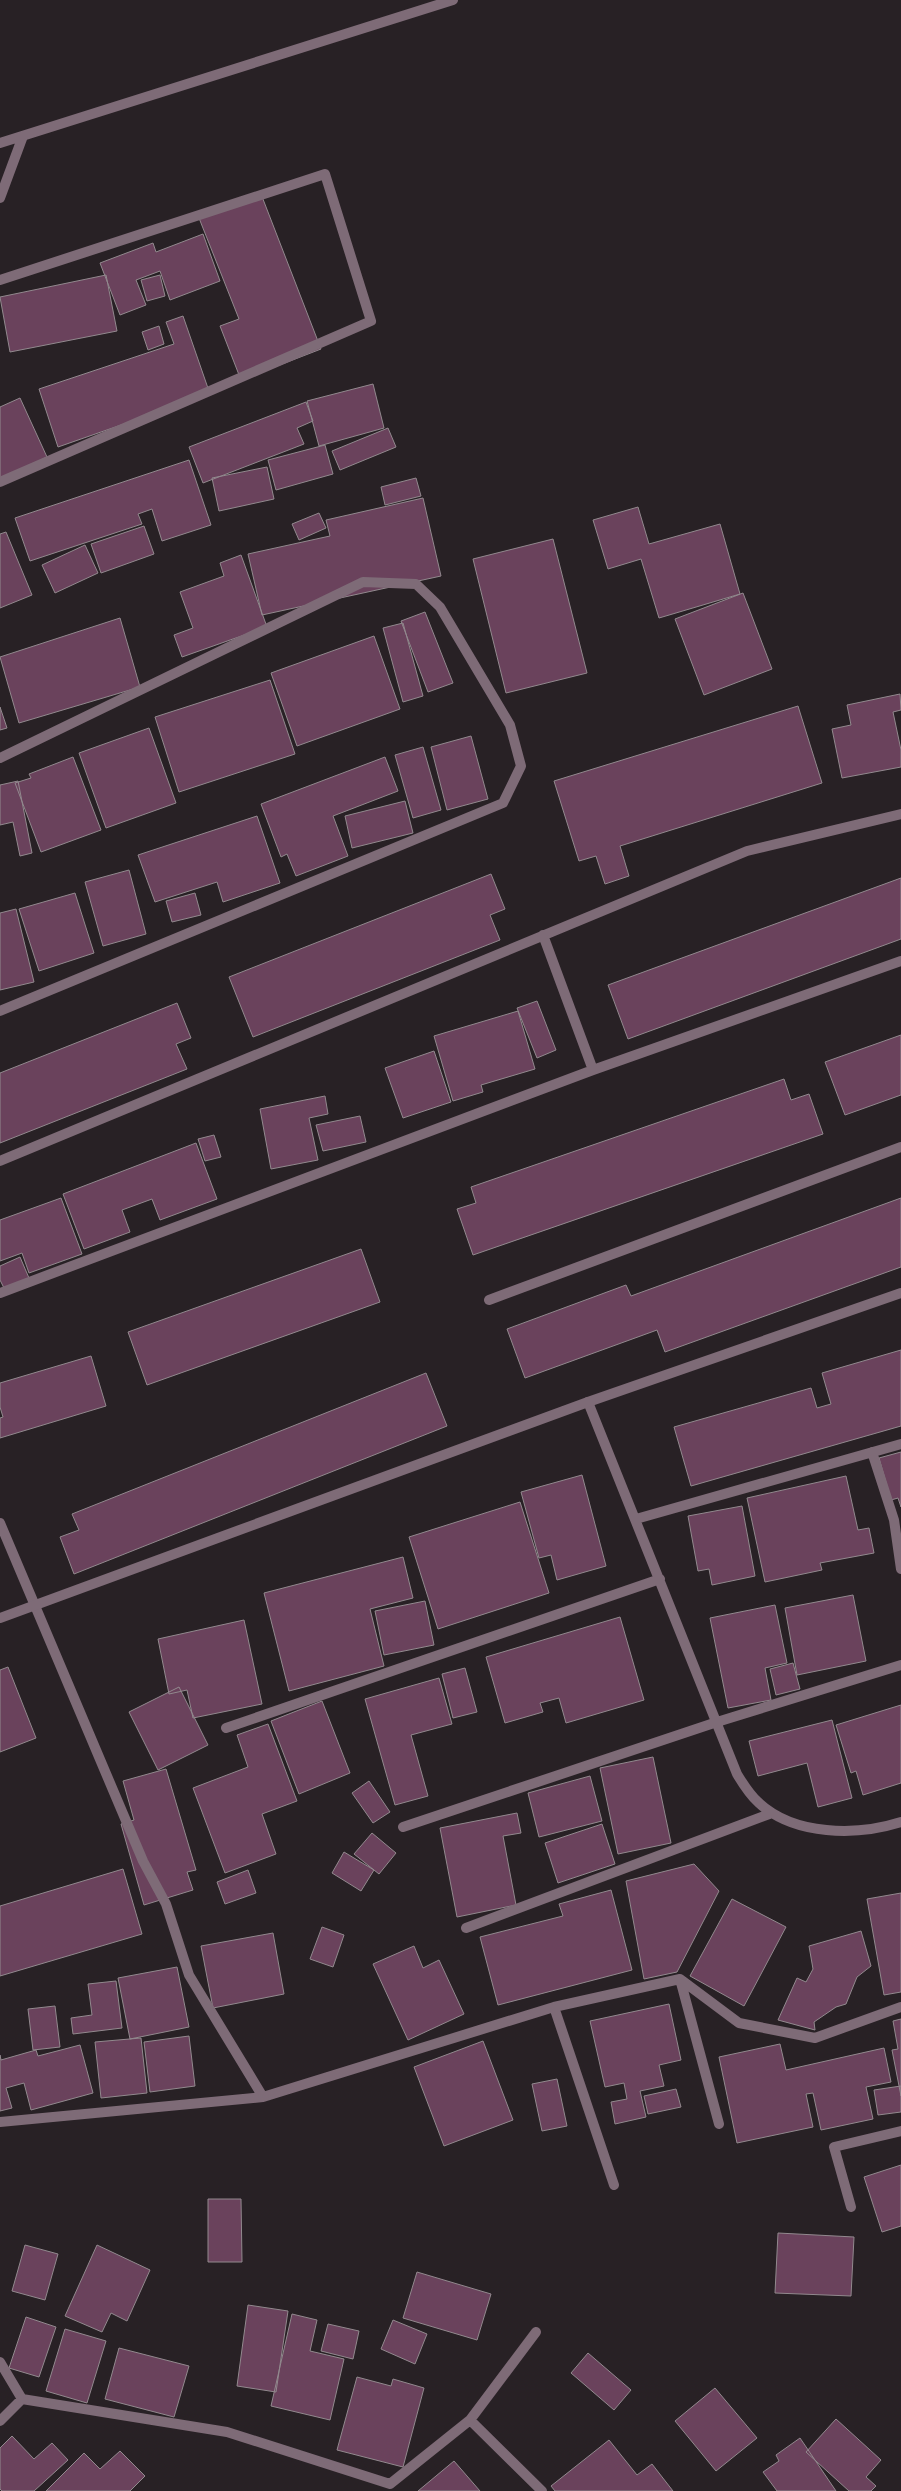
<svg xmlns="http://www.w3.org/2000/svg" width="901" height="2491" font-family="Inter,sans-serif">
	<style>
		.building { fill: #6a425c; stroke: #92898e }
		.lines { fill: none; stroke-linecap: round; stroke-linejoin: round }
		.minor { stroke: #7e6b77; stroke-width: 10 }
		.tertiary { stroke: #7e6b77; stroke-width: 10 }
	</style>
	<rect width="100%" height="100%" fill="#282125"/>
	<path class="building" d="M261 194 321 349 241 380 220 326 239 319 199 218Z
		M203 234 220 281 170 300 160 271 136 280 146 305 120 315 100 263 153 243 156 252Z
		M106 275 117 331 10 352 0 297Z
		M160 275 165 296 147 301 141 280Z
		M183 316 210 394 58 447 39 389 174 344 166 322Z
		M159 326 164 344 148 350 142 332Z
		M373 384 384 428 319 446 307 401Z
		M20 398 47 457 0 479V407Z
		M306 402 313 421 297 428 304 444 203 483 189 447Z
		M388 428 396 447 340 470 332 451Z
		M325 445 333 474 276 490 268 460Z
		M189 460 211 525 162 541 152 509 138 514 142 524 30 561 15 518Z
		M267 467 274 499 219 511 212 478Z
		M416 478 421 496 385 505 381 487Z
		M423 498 441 576 262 615 248 554 330 536 326 520Z
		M638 507 649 544 720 524 740 594 659 618 641 559 608 569 593 520Z
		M319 513 326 528 299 540 292 524Z
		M144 526 154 554 101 573 91 544Z
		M6 532 32 595 0 608V534Z
		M553 539 587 673 506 693 473 559Z
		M85 545 98 573 55 593 42 565Z
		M241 555 267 627 182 657 174 635 193 628 180 592 224 576 220 563Z
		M743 593 772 669 704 695 675 619Z
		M425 612 453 683 428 692 401 621Z
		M120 618 140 687 19 723 0 657Z
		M403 623 423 696 403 702 383 628Z
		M374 636 400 709 297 746 271 673Z
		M270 680 295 754 179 792 155 717Z
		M900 694 901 710 893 712 901 750V767L842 778 832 729 851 725 847 705Z
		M798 706 822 783 620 846 629 876 605 884 596 856 579 861 554 781Z
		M0 707 7 728 0 730Z
		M149 728 176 803 106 828 79 753Z
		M471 736 488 799 447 810 431 747Z
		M423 747 441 810 413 818 395 755Z
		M73 757 101 830 41 852 15 783 31 778 29 774Z
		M385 757 398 791 333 816 348 856 296 876 287 854 281 857 261 804Z
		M18 781 32 853 20 856 13 822 0 825V785Z
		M405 801 413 833 352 848 345 816Z
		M257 816 280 883 223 902 217 882 155 902 138 855Z
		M129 870 146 934 103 946 85 882Z
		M491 874 505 909 490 915 500 940 253 1037 229 977Z
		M901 878V939L628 1039 608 985Z
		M75 893 94 953 39 971 19 909Z
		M195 893 201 915 172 922 166 901Z
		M16 909 34 982 0 990V913Z
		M537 1001 556 1050 537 1058 517 1008Z
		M177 1003 191 1038 176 1044 187 1069 0 1143V1073Z
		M518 1011 535 1069 481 1085 483 1092 453 1101 434 1036Z
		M901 1035V1095L845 1115 825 1062Z
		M434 1051 451 1102 403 1118 385 1068Z
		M784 1079 791 1100 809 1094 823 1134 473 1255 457 1209 476 1203 471 1187Z
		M325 1096 328 1114 309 1118 318 1160 271 1169 260 1109Z
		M360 1116 366 1142 323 1151 316 1125Z
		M214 1135 221 1157 205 1161 198 1139Z
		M196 1143 217 1199 160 1220 152 1199 122 1210 130 1232 84 1249 63 1194Z
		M61 1198 82 1254 29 1273 22 1253 0 1261V1220Z
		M901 1198V1267L665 1352 657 1330 525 1378 507 1329 626 1285 631 1296Z
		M361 1249 380 1302 147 1385 128 1332Z
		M20 1257 29 1278 4 1288 0 1280V1266Z
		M901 1350V1426L691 1486 674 1427 811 1388 817 1408 831 1404 822 1373Z
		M91 1356 106 1406 0 1438V1418L3 1417 0 1407V1383Z
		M426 1373 447 1426 74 1574 60 1537 79 1530 72 1514Z
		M901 1452V1507L898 1498 891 1500 879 1458Z
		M582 1475 606 1566 557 1580 551 1555 539 1558 521 1492Z
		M846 1476 858 1530 869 1528 874 1553 820 1563 822 1570 765 1582 747 1498Z
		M520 1502 549 1593 438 1629 409 1537Z
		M742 1506 755 1576 712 1585 709 1569 698 1571 688 1516Z
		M403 1557 413 1598 370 1609 384 1666 289 1691 264 1593Z
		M853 1595 866 1661 797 1675 785 1608Z
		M425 1601 434 1645 384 1655 375 1611Z
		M775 1605 787 1663 765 1668 771 1700 728 1708 710 1618Z
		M620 1617 644 1700 566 1723 559 1698 540 1703 543 1712 505 1723 486 1657Z
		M244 1620 262 1704 193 1718 187 1690 169 1694 158 1639Z
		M793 1663 800 1689 776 1695 770 1669Z
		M8 1667 36 1738 0 1752V1670Z
		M465 1668 477 1712 453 1718 442 1674Z
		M439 1678 452 1724 411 1735 428 1796 395 1805 365 1699Z
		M179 1687 208 1745 158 1770 129 1712Z
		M322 1701 350 1773 299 1794 271 1721Z
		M901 1705V1783L863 1795 856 1771 851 1773 836 1725Z
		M832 1720 852 1798 818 1807 807 1763 758 1776 749 1741Z
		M268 1724 297 1801 262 1814 276 1854 225 1873 193 1788 248 1767 237 1735Z
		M653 1757 671 1843 618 1854 600 1768Z
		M166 1769 196 1870 187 1872 193 1890 144 1905 121 1824 134 1820 123 1781Z
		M590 1776 602 1821 539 1837 528 1793Z
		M369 1781 390 1812 373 1823 352 1793Z
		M517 1813 521 1833 503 1836 516 1905 457 1917 440 1828Z
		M602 1824 615 1864 558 1883 545 1843Z
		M372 1833 396 1853 379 1874 354 1854Z
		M344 1852 374 1870 361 1891 332 1873Z
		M694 1864 719 1891 677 1972 644 1979 626 1881Z
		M123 1869 142 1934 0 1976V1906Z
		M248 1870 256 1893 225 1904 217 1882Z
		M611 1890 632 1970 498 2005 480 1937 563 1916 559 1904Z
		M901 1893V1992L884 1995 867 1899Z
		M732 1899 786 1927 744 2006 690 1976Z
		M322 1927 344 1935 333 1967 310 1959Z
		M861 1931 871 1966 857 1977 846 2004 836 2007 814 2022 815 2030 778 2020 797 1978 806 1982 813 1969 809 1946Z
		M273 1933 284 1994 213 2008 201 1946Z
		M414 1946 423 1968 439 1960 464 2014 408 2040 373 1964Z
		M177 1967 189 2027 130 2039 118 1978Z
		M116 1981 122 2028 73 2034 71 2018 92 2015 88 1984Z
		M669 2004 681 2060 659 2065 664 2086 640 2091 646 2117 615 2124 611 2102 627 2099 624 2083 605 2087 590 2021Z
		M55 2006 60 2047 33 2050 28 2009Z
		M901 2019V2096L892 2050 898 2049 893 2021Z
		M189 2036 195 2086 150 2092 144 2042Z
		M141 2038 147 2093 101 2098 95 2042Z
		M483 2041 513 2120 444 2146 414 2067Z
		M780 2044 786 2070 884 2048 891 2082 866 2087 873 2119 821 2130 813 2093 806 2094 813 2127 737 2143 719 2057Z
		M80 2045 93 2093 31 2110 24 2083 6 2088 12 2108 0 2111V2055L1 2060 36 2050 38 2056Z
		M557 2079 567 2126 542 2131 532 2084Z
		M901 2086V2112L878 2115 874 2090Z
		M676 2089 681 2107 648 2114 644 2096Z
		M901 2165V2226L882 2232 864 2177Z
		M208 2199H241L242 2262H208Z
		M778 2233 854 2237 851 2296 775 2293Z
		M25 2245 58 2254 45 2300 12 2291Z
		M97 2245 150 2270 127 2321 111 2313 102 2332 65 2316Z
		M417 2272 491 2294 477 2340 403 2318Z
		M248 2305 288 2311 276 2392 237 2386Z
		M292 2314 317 2320 310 2351 344 2359 330 2420 271 2406Z
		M26 2317 56 2327 39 2377 9 2368Z
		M393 2320 427 2334 415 2364 381 2349Z
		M328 2324 359 2331 353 2359 321 2351Z
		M65 2329 106 2341 87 2403 46 2391Z
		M119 2348 189 2366 174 2417 105 2399Z
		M588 2353 631 2390 614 2410 571 2373Z
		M357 2377 391 2386 393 2379 424 2388 403 2467 337 2450Z
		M715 2388 757 2438 716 2471 675 2421Z
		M836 2419 881 2460 866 2477 876 2486 871 2491H849L806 2452Z
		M12 2436 34 2459 52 2443 68 2460 34 2491H2L0 2489V2448Z
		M800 2438 836 2491H777L763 2472 779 2461 776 2455Z
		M609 2440 637 2475 652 2464 673 2491H555L551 2486Z
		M120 2451 145 2476 130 2491H46L84 2453 100 2469Z
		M454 2461 480 2491H418Z"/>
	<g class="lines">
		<path class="minor" d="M0 143 453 0
			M0 198 23 136
			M0 280 325 174 371 321 0 482
			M0 758 363 582 416 584 440 607 510 725 521 766 503 803 0 1011
			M543 935 593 1070
			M0 1161 747 851 901 814
			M0 1293 593 1070 901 961
			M489 1300 901 1147
			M588 1402 737 1774C743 1784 749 1794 758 1802 794 1836 857 1836 901 1822
			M872 1452 894 1520 901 1569
			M636 1519 901 1444
			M0 1523 143 1861 166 1904 189 1975 263 2097 554 2007 680 1979 739 2023 815 2038 901 2007
			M226 1728 660 1579
			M403 1827 717 1722 901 1665
			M466 1928 772 1813
			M680 1979 719 2124
			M554 2007 614 2185
			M0 2122 263 2097
			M851 2207 834 2147 901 2131
			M0 2362 22 2399
			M470 2420 542 2491
			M0 2421 22 2399 227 2432 390 2484 470 2420 536 2332"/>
		<path class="tertiary" d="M0 1618 588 1402 901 1293"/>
	</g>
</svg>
